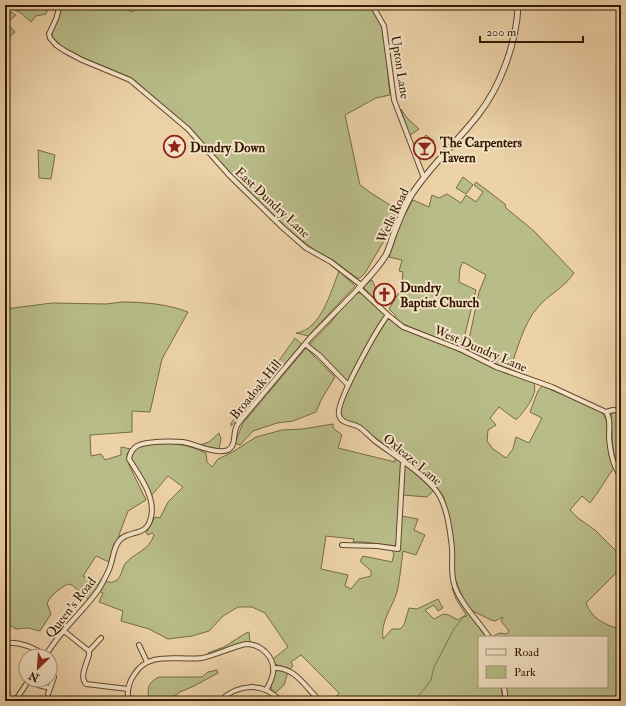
<svg xmlns="http://www.w3.org/2000/svg" width="626" height="706" font-family="'IM FELL Double Pica',serif">
	<style>
		.green { fill: #b8bc88; stroke: #766a44 }
		.lines { fill: none; stroke-linecap: round; stroke-linejoin: round }
		.stream { stroke: #707865; stroke-width: 1 }
		.minor-casing { stroke: #62472b; stroke-width: 6 }
		.tertiary-casing { stroke: #62472b; stroke-width: 7 }
		.minor { stroke: #f3e2c6; stroke-width: 4 }
		.tertiary { stroke: #f3e2c6; stroke-width: 5 }
		.labels { text-anchor: middle; stroke-width: 4; stroke-linejoin: round; paint-order: stroke }
		.street-label { font-size: 13px; fill: #331901; stroke: #f3e2c6 }
		.poi-label { font-size: 13px; font-weight: bold; fill: #331901; stroke: #f3e2c6; text-anchor: start }
	</style>
	<rect width="100%" height="100%" fill="#edd2a8"/>
	<filter id="stains"><feTurbulence type="fractalNoise" baseFrequency=".005" numOctaves="4"/><feColorMatrix values="0 0 0 0 .2 0 0 0 0 .09 0 0 0 0 .02 0 0 0 .5 -.17"/></filter>
	<radialGradient id="worn" r=".72"><stop offset=".6" stop-color="#630" stop-opacity="0"/><stop offset="1" stop-color="#630" stop-opacity=".3"/></radialGradient>
	<path class="green" d="M5 5H49L46 14 36 16 31 22 21 13Z
		M61 5H115L133 12 136 5H370L383 27 390 95 376 98 345 115 360 185 371 193 401 212 365 273 360 278H357L331 259 313 249 290 231 228 172 172 113 132 78 74 54 64 48 52 37V32L58 21Z
		M5 9 16 15 7 23 15 32 5 41Z
		M401 109 407 118 419 129 409 136Z
		M426 135 434 141 433 143 434 144 429 152 425 149 422 152 420 150 419 144Z
		M621 141V279H619L617 249 618 143Z
		M38 150 55 155 51 179 39 178Z
		M463 177 473 185 466 194 456 188Z
		M476 182 505 204 506 208 534 231 574 273C563 289 549 294 538 307 524 322 517 350 510 370L497 364H493L467 349 479 292 486 275 463 262 460 268 459 282 476 290 463 342 459 347 403 324 395 319 396 316 389 309 401 289 403 272 399 271 402 260 389 257 402 220 413 200 429 207 432 195 439 198 447 194 461 203 466 195 476 202 483 192 474 185Z
		M339 271 355 286 308 336 296 333C321 330 331 291 339 271Z
		M372 280 376 289 377 301 364 288V285Z
		M356 293H362L385 314V317L348 383 309 345 331 322 347 301Z
		M122 302C143 302 168 304 188 312L162 359 150 412 132 411V432L90 435 91 456 101 454 105 460 121 455V447L131 449 127 454 129 465 146 500 128 511 119 535V538L114 544 109 562 96 556 83 576 98 585 101 579C105 581 109 583 113 582 122 579 121 570 125 564 133 553 149 551 154 535L152 533 148 535 146 533 155 517 160 518 168 502 183 487 168 476 151 496 135 464 131 459C132 456 134 450 137 448 140 445 145 445 149 444 169 442 188 444 206 453L207 462 212 467 218 459 231 453 256 437 282 430 303 429 333 424V428L342 435 338 448 395 462V456L402 461 396 546 363 542H353L354 539 326 536 321 569 348 575 345 586 351 589 359 579 371 576V571L360 561 363 556 392 562 394 554 391 549 398 551 401 516 418 519 414 530 425 535 416 555 403 551C401 565 400 579 397 592 392 608 380 622 383 639L392 629H400L404 625 409 608 417 609 438 599 443 608 438 611 434 605 425 610 434 619 443 614 449 615 458 620 462 617 467 616 456 599 452 588 463 606 487 637H479V687H501L503 701H333L339 693 301 655 291 662 293 666 290 669 275 664 273 659 288 647 265 613 252 607H238L223 616 209 631 192 636 168 639 149 629 121 621 123 611 99 602 103 593 97 590 89 600 72 585 68 584C59 589 52 594 47 603L51 614 40 631 28 628 16 629 9 625H5V309L52 303 106 304Z
		M388 318 400 328 443 344 497 369 534 383C538 395 525 410 517 419H515L499 407 490 418 496 425 488 430 487 441 493 449 506 458 513 449 516 437 529 443 542 418 530 412 538 391 542 386 597 409C611 417 606 432 608 446 608 453 611 461 614 468 605 480 599 492 590 503L582 496 570 510 578 518 595 530 621 556V568L586 603C592 619 604 624 619 629L621 632V701H508L505 687H607V637H492L499 633 507 634 509 631 501 621 503 617 495 621 491 620 469 609 463 599 455 578 448 515 444 497 438 490 405 460 366 431 342 418 339 411 348 390 371 346Z
		M295 338 302 344 238 420 231 426V423L252 399Z
		M306 348 335 377 321 400 316 412 293 421 277 423 253 431 240 445 235 443 243 423Z
		M614 412 621 413V473C610 453 613 436 611 414L612 413Z
		M219 433 221 439 219 449 200 445 209 442Z
		M404 463 434 490 427 497 403 495Z
		M249 632 250 642 241 643 208 655V653L224 647 246 633Z
		M217 670 218 673 194 686 180 692 168 701H150C146 690 148 682 159 677H202L208 672Z
		M276 670 288 672 284 685 275 693C267 687 273 678 276 670Z"/>
	<g class="lines">
		<path class="stream" d="M416 701 417 698 431 680 434 667 454 629 465 615"/>
		<defs>
			<path id="minor" d="M60 5 56 19 49 34 50 38 56 45 65 51 82 60 130 80 188 129 229 175 282 227 306 248 331 262 361 285
				M372 5 384 26 394 100 424 178
				M388 315C378 327 335 403 339 415 341 424 352 423 359 427 365 431 369 436 375 441 395 456 417 469 434 488 447 502 450 530 452 548 453 562 450 574 455 587 462 606 478 620 489 637
				M305 344 319 355 348 385
				M606 412C611 418 609 429 609 437 610 450 612 466 621 476
				M606 412 613 410 621 411
				M342 545 377 546 398 549 403 461
				M64 631 89 651V655C87 663 79 677 86 684L128 689
				M5 643C20 641 33 647 45 655
				M139 645 147 662
				M89 651 101 638
				M45 656C50 649 55 641 61 634 73 619 88 605 99 589 103 582 107 575 110 567 113 559 113 549 119 541 128 529 147 538 151 517 156 497 139 475 129 459 130 453 132 449 137 446 146 441 172 441 183 442 195 444 217 455 228 450 236 446 233 435 236 428 237 425 239 422 241 420L310 338 359 288 388 315 403 327 462 350 496 367 552 387 606 412
				M273 668C295 666 306 688 320 701
				M29 680 38 685 50 688
				M504 687 506 701
				M48 694 54 677
				M15 701 29 680
				M128 701C127 691 128 683 134 675 149 650 178 661 202 658 217 655 231 647 246 644 261 644 275 657 273 673 272 679 269 685 266 690
				M220 701C237 684 264 681 280 701"/>
			<path id="tertiary" d="M359 288C368 278 378 268 386 255 389 249 391 242 393 236 399 221 404 207 412 194 431 165 457 142 478 115 501 86 517 41 518 5"/>
		</defs>
		<use href="#minor" class="minor-casing"/>
		<use href="#tertiary" class="tertiary-casing"/>
		<use href="#minor" class="minor"/>
		<use href="#tertiary" class="tertiary"/>
	</g>
	<defs>
		<symbol id="sight-ring" viewBox="-11 -11 22 22"><circle r="9.5" fill="#f3e2c6" stroke="#8f2418" stroke-width="1.5"/><path d="M0-6L1.8-2.2L6-1.7L2.9 1.2L3.7 5.4L0 3.3L-3.7 5.4L-2.9 1.2L-6-1.7L-1.8-2.2Z" fill="#8f2418"/></symbol>
		<symbol id="bar-ring" viewBox="-11 -11 22 22"><circle r="9.5" fill="#f3e2c6" stroke="#8f2418" stroke-width="1.5"/><path d="M-6-5H6L.8 .8V4.5H3.5V6h-7V4.5H-.8V.8Z" fill="#8f2418"/></symbol>
		<symbol id="church-ring" viewBox="-11 -11 22 22"><circle r="9.5" fill="#f3e2c6" stroke="#8f2418" stroke-width="1.5"/><path d="M-1.2-6h2.4v3.5h3.3v2.4h-3.3V6h-2.4V-.1h-3.3v-2.4h3.3Z" fill="#8f2418"/></symbol>
	</defs>
	<g fill-rule="evenodd">
		<use href="#sight-ring" x="162" y="134" width="25" height="25"/>
		<use href="#bar-ring" x="412" y="136" width="25" height="25"/>
		<use href="#church-ring" x="372" y="282" width="25" height="25"/>
	</g>
	<g class="labels">
		<g class="street-label">
			<text transform="translate(401 67) rotate(81)" y="5">Upton Lane</text>
			<text transform="translate(273 202) rotate(43)" y="5">East Dundry Lane</text>
			<text transform="translate(392 215) rotate(-65)" y="5">Wells Road</text>
			<text transform="translate(481 348) rotate(23)" y="5">West Dundry Lane</text>
			<text transform="translate(255 389) rotate(-51)" y="5">Broadoak Hill</text>
			<text transform="translate(413 459) rotate(40)" y="5">Oxleaze Lane</text>
			<text transform="translate(70 607) rotate(-52)" y="5">Queen's Road</text>
		</g>
		<g class="poi-label">
			<text x="440" y="147">The Carpenters<tspan x="440" dy="15">Tavern</tspan></text>
			<text x="190" y="152">Dundry Down</text>
			<text x="400" y="292">Dundry<tspan x="400" dy="15">Baptist Church</tspan></text>
		</g>
	</g>
	<rect width="626" height="706" fill="none" stroke="#edd2a8" stroke-width="20"/>
	<rect x="6" y="6" width="614" height="694" fill="none" stroke="#331901" stroke-width="2"/>
	<rect x="10" y="10" width="606" height="686" fill="none" stroke="#331901"/>
	<rect x="478" y="636" width="130" height="52" fill="#f3e2c6" stroke="#a69277"/>
	<rect x="486" y="649" width="20" height="6" fill="#f3e2c6" stroke="#a69277"/>
	<text x="514" y="656" font-size="12" fill="#331901">Road</text>
	<rect x="486" y="666" width="20" height="12" fill="#b8bc88" stroke="#a69277"/>
	<text x="514" y="676" font-size="12" fill="#331901">Park</text>
	<g transform="translate(38 668) rotate(205)"><circle r="19" fill="#f3e2c6" stroke="#a69277"/>
	<path d="M0-3L7 15L0 10L-7 15Z" fill="#8f2418"/>
	<text y="-6" font-size="11" font-weight="bold" text-anchor="middle" fill="#331901">N</text>
	</g>
	<path d="M480 36v6h103v-6" fill="none" stroke="#331901" stroke-width="2"/>
	<text x="486" y="36" font-size="12" fill="#331901" stroke="#f3e2c6" stroke-width="3" paint-order="stroke">200 m</text>
	<rect width="100%" height="100%" filter="url(#stains)"/>
	<rect width="100%" height="100%" fill="url(#worn)"/>
</svg>
